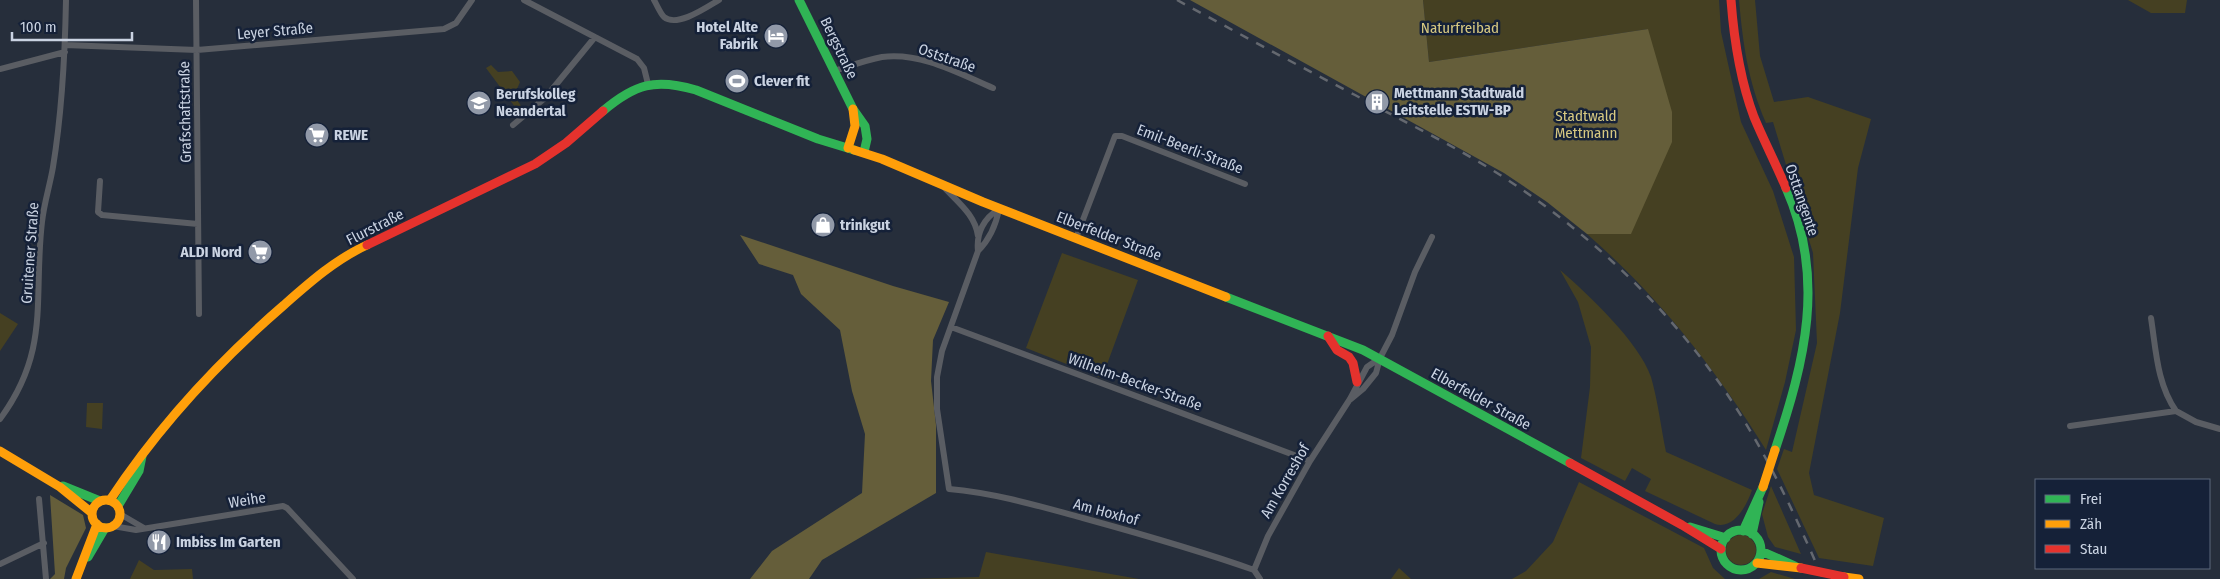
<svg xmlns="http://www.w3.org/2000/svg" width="2220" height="579" font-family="'Fira Sans Condensed',sans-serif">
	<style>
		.green { fill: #454022 }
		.forest { fill: #655e3a }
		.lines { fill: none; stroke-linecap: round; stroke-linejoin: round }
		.street { stroke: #5a5d63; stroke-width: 6 }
		.fast { stroke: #30b455; stroke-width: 9 }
		.slow { stroke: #ff9f0a; stroke-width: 9 }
		.jam { stroke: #e5322d; stroke-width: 9 }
		.rail { stroke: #64686f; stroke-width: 2.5; stroke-dasharray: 9 9; stroke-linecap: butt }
		.slow-bridge { stroke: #ff9f0a; stroke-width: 9 }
		.jam-bridge { stroke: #e5322d; stroke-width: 9 }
		.labels { text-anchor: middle; stroke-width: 5; stroke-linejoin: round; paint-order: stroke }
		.poi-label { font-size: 15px; font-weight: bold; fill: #cad3e2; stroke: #152138; text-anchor: start }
		.park-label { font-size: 15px; fill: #d8c981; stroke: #152138 }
		.street-label { font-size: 15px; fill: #cad3e2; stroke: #152138 }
	</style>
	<rect width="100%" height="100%" fill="#262e3b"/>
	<path class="green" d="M1423 0H1719L1721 32 1741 122 1773 191 1794 257 1796 330 1785 382 1766 450C1715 368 1659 297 1587 234L1631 233 1648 29 1429 62Z
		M1739 0H1755L1760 56 1774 102 1808 97 1871 119 1858 168 1840 313 1809 473 1814 495 1884 518 1873 566 1819 558 1777 469 1784 449 1792 452 1817 343 1813 253 1773 122 1766 123C1748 81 1743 45 1739 0Z
		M2128 0H2187L2185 13H2151Z
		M491 65 498 72 512 71 520 82 514 96 522 107 518 111 486 68Z
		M1062 253 1138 280 1102 378 1026 348Z
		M1560 270C1588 294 1639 342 1651 377 1658 401 1661 428 1666 452L1752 490C1747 505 1734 530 1715 524L1645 491 1651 479 1632 468 1625 481 1581 458 1590 387 1591 347 1578 302Z
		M0 313 18 324 0 351Z
		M87 403H103L102 429 86 427Z
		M1579 482 1704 548 1713 568 1725 579H1512L1526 571 1553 542Z
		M1771 486 1801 554 1775 547 1768 537 1762 514Z
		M1726 550a15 15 0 1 1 30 0a15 15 0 1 1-30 0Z
		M986 552 1139 579H908L979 577Z
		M139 560 154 570 192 569 193 579H130Z
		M1399 568 1411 579H1391Z
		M1771 572 1795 579H1759Z"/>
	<path class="forest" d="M1190 0H1423L1429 62 1648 29 1672 112V142L1631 234H1587L1547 202 1504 173Z
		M740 235 893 286 949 302 933 340 931 381 936 425V493L822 560 809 579H750L772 551 862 493 865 434 852 391 840 330 801 294 793 275 759 264Z
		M50 495 83 515 86 528 66 568 64 579H50L55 574Z"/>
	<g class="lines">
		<path class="street" d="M196 0 199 314
			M524 0 637 59 644 68 648 84
			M654 0C657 5 660 13 664 17 677 28 707 7 719 0
			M65 45 197 50 444 29 456 23 472 0
			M0 69 65 52
			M834 71C850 66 866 60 882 57 921 52 958 73 993 88
			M513 125 545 98 595 37
			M100 181 98 212 102 215 198 224
			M943 186C957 202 975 214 978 236
			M999 209C996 225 990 239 978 251L942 351 937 377V409L949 489C995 493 1039 506 1083 518 1141 534 1198 550 1254 570
			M1076 238 1115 136H1122L1245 184
			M978 251C976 233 984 218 999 209
			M2151 318C2156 350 2157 384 2176 411
			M951 327 1310 461
			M1351 399 1363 389 1376 373 1380 358 1392 335 1415 272 1432 237
			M0 419C51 350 33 299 42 222 44 203 50 185 53 167 62 112 65 55 66 0
			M2070 426 2176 411 2196 422 2220 429
			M39 499 46 579
			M120 514 144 528
			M113 526 136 530 283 506 287 508 353 579
			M0 564 44 543
			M1254 570 1268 536 1310 461 1350 399 1367 367 1380 358
			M1254 570 1260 579"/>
		<path class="fast" d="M799 0 853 109 865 126 867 139 864 152
			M603 111C635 84 655 78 696 90L818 139 854 150
			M1226 297 1363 350 1570 463
			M1775 450C1805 361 1826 278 1786 188
			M63 486 100 501
			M118 506 139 471 142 456
			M1690 527 1726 538
			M1721 550a20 20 0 1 1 40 0a20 20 0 1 1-40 0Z
			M1743 531 1763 487
			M1752 534 1759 502
			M1761 551 1795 566
			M88 557 105 528"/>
		<path class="slow" d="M848 148 855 126 853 109
			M854 150 882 159 983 202 1226 297
			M0 451 60 487 92 513
			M110 500C158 427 218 362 284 305 309 283 336 259 367 245
			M92 514a14 14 0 1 1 28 0a14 14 0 1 1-28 0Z
			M1757 563 1801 568
			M1844 577 1859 579
			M76 579 97 524"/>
		<path class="jam" d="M1731 0C1734 40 1740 80 1754 117 1764 141 1776 164 1786 188
			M367 245 535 164 566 143 603 111
			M1328 336 1337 350 1349 357 1353 363 1357 382
			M1570 463 1682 525 1721 549"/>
		<path class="rail" d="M1177 0C1236 32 1295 64 1355 95 1402 121 1451 144 1497 173 1583 228 1659 298 1718 381 1762 443 1793 510 1823 579"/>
		<path class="slow-bridge" d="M1763 487 1775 450"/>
		<path class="jam-bridge" d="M1801 568 1844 577"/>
	</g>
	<defs>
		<symbol id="hotel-disc" viewBox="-11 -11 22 22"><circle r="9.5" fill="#9199a8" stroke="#152138"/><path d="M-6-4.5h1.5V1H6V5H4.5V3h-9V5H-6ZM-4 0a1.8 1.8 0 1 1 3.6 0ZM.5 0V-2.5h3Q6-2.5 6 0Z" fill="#fff"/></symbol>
		<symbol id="stadium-disc" viewBox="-11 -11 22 22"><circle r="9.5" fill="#9199a8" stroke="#152138"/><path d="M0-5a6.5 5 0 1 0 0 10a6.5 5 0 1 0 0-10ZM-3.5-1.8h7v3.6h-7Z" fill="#fff"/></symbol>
		<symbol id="building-disc" viewBox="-11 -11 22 22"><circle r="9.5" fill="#9199a8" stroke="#152138"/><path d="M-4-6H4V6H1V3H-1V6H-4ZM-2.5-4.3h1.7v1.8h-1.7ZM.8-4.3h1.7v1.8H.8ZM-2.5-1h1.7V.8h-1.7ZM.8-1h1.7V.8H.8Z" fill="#fff"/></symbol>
		<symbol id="school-disc" viewBox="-11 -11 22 22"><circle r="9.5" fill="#9199a8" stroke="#152138"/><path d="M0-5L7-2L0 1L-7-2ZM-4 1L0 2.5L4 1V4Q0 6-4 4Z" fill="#fff"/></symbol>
		<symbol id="supermarket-disc" viewBox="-11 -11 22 22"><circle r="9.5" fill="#9199a8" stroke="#152138"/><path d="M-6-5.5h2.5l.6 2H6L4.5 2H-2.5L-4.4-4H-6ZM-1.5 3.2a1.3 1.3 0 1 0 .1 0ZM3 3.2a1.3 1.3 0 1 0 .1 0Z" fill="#fff"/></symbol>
		<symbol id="shop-disc" viewBox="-11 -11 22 22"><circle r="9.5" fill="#9199a8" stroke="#152138"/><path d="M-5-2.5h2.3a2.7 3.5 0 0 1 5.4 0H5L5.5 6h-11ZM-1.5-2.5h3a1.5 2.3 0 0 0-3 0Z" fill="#fff"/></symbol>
		<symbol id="restaurant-disc" viewBox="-11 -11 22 22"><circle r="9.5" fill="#9199a8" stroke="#152138"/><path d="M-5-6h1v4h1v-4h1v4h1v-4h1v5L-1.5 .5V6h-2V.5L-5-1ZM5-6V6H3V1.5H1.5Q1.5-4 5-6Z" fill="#fff"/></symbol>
	</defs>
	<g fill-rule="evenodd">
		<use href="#hotel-disc" x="762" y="22" width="28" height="28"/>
		<use href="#stadium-disc" x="723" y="67" width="28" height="28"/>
		<use href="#building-disc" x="1363" y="88" width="28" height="28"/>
		<use href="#school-disc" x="465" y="89" width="28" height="28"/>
		<use href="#supermarket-disc" x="303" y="121" width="28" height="28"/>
		<use href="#shop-disc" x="809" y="211" width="28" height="28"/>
		<use href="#supermarket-disc" x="246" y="238" width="28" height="28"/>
		<use href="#restaurant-disc" x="145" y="528" width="28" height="28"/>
	</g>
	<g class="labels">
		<g class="poi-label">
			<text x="758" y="32" text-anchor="end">Hotel Alte<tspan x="758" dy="17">Fabrik</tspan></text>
			<text x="754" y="86">Clever fit</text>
			<text x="1394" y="98">Mettmann Stadtwald<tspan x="1394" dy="17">Leitstelle ESTW-BP</tspan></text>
			<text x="496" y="99">Berufskolleg<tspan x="496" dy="17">Neandertal</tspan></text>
			<text x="334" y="140">REWE</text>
			<text x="840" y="230">trinkgut</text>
			<text x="242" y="257" text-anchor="end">ALDI Nord</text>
			<text x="176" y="547">Imbiss Im Garten</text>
		</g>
		<g class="park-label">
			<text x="1460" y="33">Naturfreibad</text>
			<text x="1586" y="121">Stadtwald<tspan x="1586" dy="17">Mettmann</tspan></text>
		</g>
		<g class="street-label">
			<text transform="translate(275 31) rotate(-5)" y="5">Leyer Straße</text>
			<text transform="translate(839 48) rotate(64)" y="5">Bergstraße</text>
			<text transform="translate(947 58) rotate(19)" y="5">Oststraße</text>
			<text transform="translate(185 112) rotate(-91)" y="5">Grafschaftstraße</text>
			<text transform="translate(1190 149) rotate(21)" y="5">Emil-Beerli-Straße</text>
			<text transform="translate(1802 200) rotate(71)" y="5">Osttangente</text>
			<text transform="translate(375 227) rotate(-27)" y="5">Flurstraße</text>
			<text transform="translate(1109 236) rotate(21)" y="5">Elberfelder Straße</text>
			<text transform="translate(30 253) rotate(-86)" y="5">Gruitener Straße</text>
			<text transform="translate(1135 382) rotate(20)" y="5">Wilhelm-Becker-Straße</text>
			<text transform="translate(1481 399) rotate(29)" y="5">Elberfelder Straße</text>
			<text transform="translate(1285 481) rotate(-60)" y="5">Am Korreshof</text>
			<text transform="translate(247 500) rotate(-9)" y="5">Weihe</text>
			<text transform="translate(1106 512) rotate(15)" y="5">Am Hoxhof</text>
		</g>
	</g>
	<rect x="2035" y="479" width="175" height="90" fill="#152138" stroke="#5d687c"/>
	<rect x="2045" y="495" width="25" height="8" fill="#30b455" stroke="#5d687c"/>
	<text x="2080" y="504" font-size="15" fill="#cad3e2">Frei</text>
	<rect x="2045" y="520" width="25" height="8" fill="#ff9f0a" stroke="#5d687c"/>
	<text x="2080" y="529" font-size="15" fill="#cad3e2">Zäh</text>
	<rect x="2045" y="545" width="25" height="8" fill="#e5322d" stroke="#5d687c"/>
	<text x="2080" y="554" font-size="15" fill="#cad3e2">Stau</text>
	<path d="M12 32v8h120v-8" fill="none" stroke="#cad3e2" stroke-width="2.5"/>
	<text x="20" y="32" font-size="15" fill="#cad3e2" stroke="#152138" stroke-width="4" paint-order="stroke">100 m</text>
</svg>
